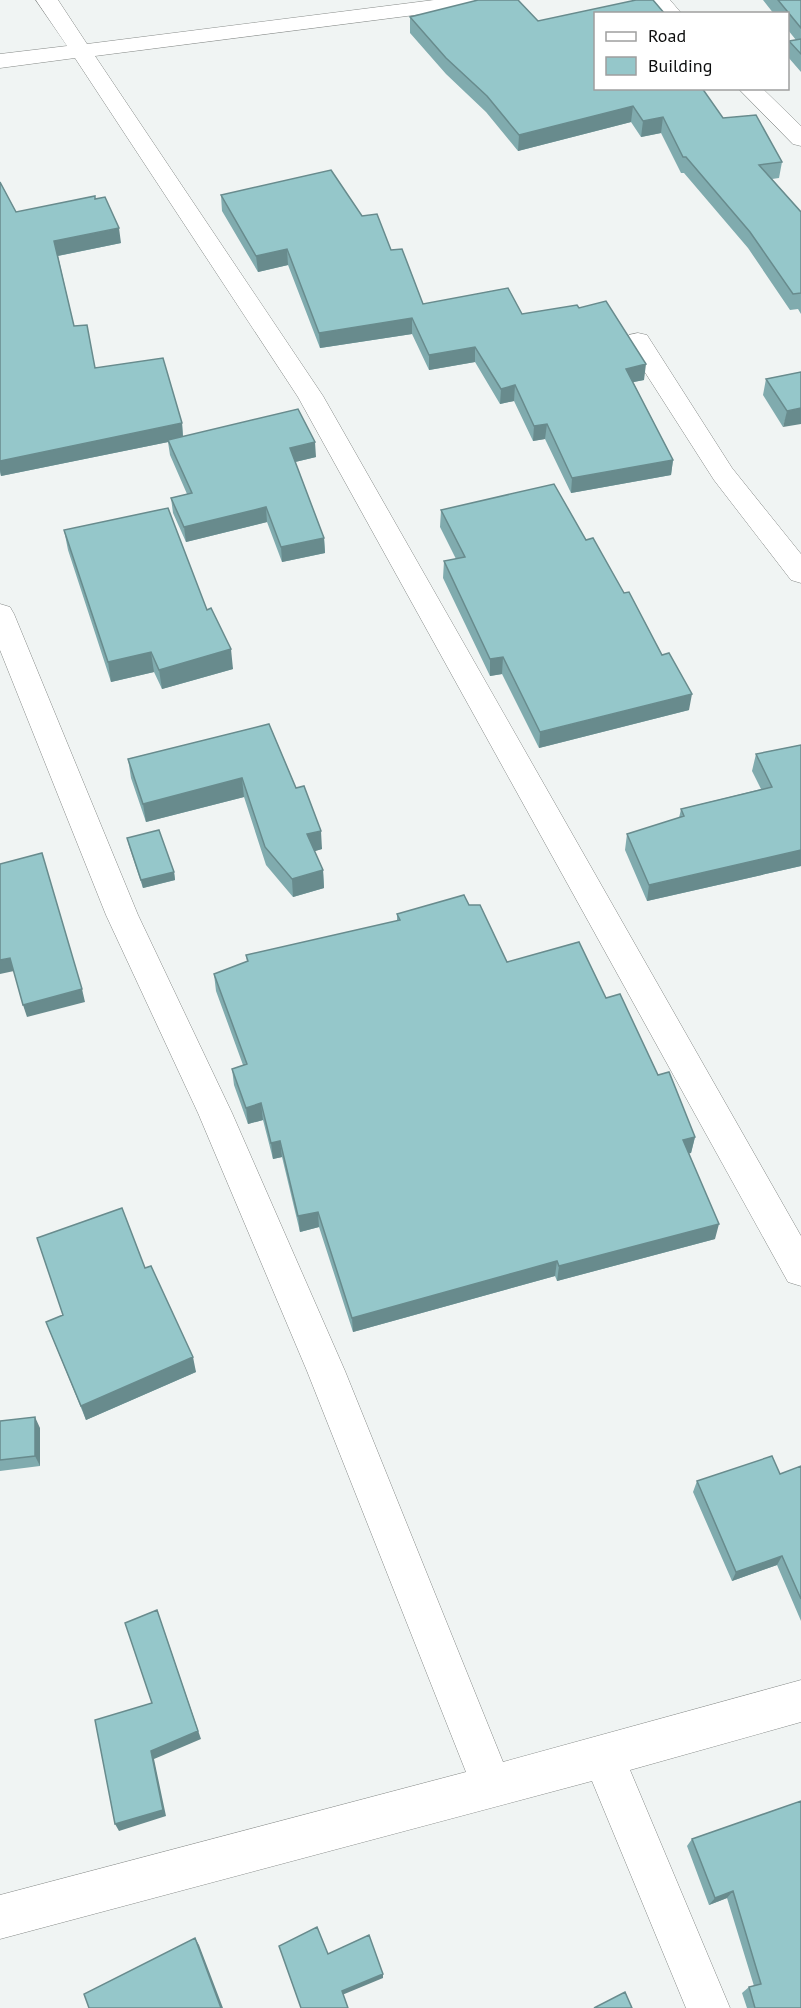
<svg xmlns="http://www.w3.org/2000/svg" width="801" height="2008" font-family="'PT Sans',sans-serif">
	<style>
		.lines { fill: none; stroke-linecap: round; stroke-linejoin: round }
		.street-casing { stroke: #858987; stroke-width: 1 }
		.street { fill: #fff; fill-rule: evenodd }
		.wall { fill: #80abae }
		.shaded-wall { fill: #688b8d }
		.building { fill: #95c7ca; stroke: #688b8d; stroke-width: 1.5 }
	</style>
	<rect width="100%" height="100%" fill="#f0f4f3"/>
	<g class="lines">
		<defs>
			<path id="street" d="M36 0H58L87 44 434 0H496L493 5 485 6 95 56 323 396 801 1236V1286L788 1282 298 397 75 58 0 68V54L67 46Z
				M647 0H670L682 14H659Z
				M738 88H762L801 126V146L793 144Z
				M638 333 647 335 732 468 801 554V583L791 580 714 480 625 341 629 335Z
				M0 604 10 607 14 614 138 915 232 1113 345 1371 503 1762 801 1680V1722L630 1770 730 2008H686L592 1781 0 1939V1895L466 1772 307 1371 198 1113 106 915 0 650Z"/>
		</defs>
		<use href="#street" class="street-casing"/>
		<use href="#street" class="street"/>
	</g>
	<path class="wall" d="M763 0H801V72L788 57 789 41 796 40 788 30V14H774Z
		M596 14 723 118 782 162 779 178 772 179 801 212V314L798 309 790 310 748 248 684 173H681L661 133 641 137 631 122 518 151 486 112 446 74 410 33V17L538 21Z
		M0 182 16 212 121 243 58 256 74 326 95 368 182 423 183 436 316 457 295 462 324 538 325 553 282 562 267 522 186 542 173 513 171 498 187 494 170 455 168 442 1 476 0 472Z
		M221 195 362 216 391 250 423 304 522 314 579 308 644 380 633 382 673 460 671 475 571 493 545 439 533 441 514 401 500 404 475 362 429 370 412 334 320 348 288 265 258 272 222 211Z
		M801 372 783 427 763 395 766 379Z
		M441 510 586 540 689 710 539 748 502 674 490 676 443 578 444 561 456 559 440 527Z
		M64 530 207 610 233 669 162 689 154 672 111 682 68 550Z
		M269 724 322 849 314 851 323 870 324 888 293 897 266 865 244 797 146 822 131 778 128 759Z
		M801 745V866L647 901 625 850 627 834 679 818 681 809 761 789 752 771 756 754Z
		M127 838 174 872 175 880 143 888 129 846Z
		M469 905 507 962 606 998 658 1075 695 1137 691 1153H689L715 1239 557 1281 555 1276 353 1332 319 1227 300 1232 282 1157 273 1159 263 1120 248 1124 234 1085 232 1069 243 1065 216 991 214 974 247 962 246 955 397 921V914Z
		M145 1268 196 1372 86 1420 46 1322 63 1315Z
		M0 1421 40 1428V1466L0 1471Z
		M801 1466V1621L777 1565 732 1581 693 1492 697 1481 780 1474Z
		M801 1801V2008H747L742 1993 749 1987 754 1986 727 1898 709 1905 687 1846 692 1839Z"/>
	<path class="shaded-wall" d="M633 106 631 122 518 151 519 135Z
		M663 117 661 133 641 137 643 121Z
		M119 228 121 243 57 256 54 241Z
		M287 249 288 265 258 272 256 256Z
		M412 318V334L320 348 319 333Z
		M475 347V362L429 370V355Z
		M646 364 644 380 624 384 626 369Z
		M515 385 514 401 500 404 501 389Z
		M801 408V424L783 427 787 411Z
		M182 423 183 439 1 476 0 470V461Z
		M547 424 545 439 533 441 534 426Z
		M315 442 316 457 291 463 290 448Z
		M673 460 671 475 571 493 572 478Z
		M266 507 267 522 186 542 184 527Z
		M324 538 325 553 282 562 281 547Z
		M231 649 233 669 162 689 159 670Z
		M151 652 154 672 111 682 108 662Z
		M503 657 502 674 490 676V659Z
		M692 694 689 710 539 748 540 732Z
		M242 778 244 797 146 822 143 804Z
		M321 831 322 849 309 853 307 834Z
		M801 850V866L647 901 649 885Z
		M323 870 324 888 293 897 292 879Z
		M174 872 175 880 143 888 141 880Z
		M10 958 14 971 0 974V960Z
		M82 989 85 1002 27 1017 23 1005Z
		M261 1103 263 1120 248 1124 246 1108Z
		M695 1137 691 1153 679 1156 683 1140Z
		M280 1141 282 1157 273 1159 271 1143Z
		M318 1212 319 1227 300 1232 298 1216Z
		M719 1224 715 1239 557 1281 559 1266Z
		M557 1261 555 1276 353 1332 352 1318Z
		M193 1357 196 1372 86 1420 81 1406Z
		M35 1417 40 1428V1466L35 1456Z
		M782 1556 777 1565 732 1581 736 1572Z
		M157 1610 201 1739 154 1759 166 1816 119 1831 115 1824 151 1751Z
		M733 1891 727 1898 709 1905 715 1898Z
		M195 1938 199 1945 223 2008H221Z
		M383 1974V1978L342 1995V1991Z"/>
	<path class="building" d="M478 0H518L538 21 636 0H653L665 14H596V88H702L723 118 756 115 782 162 759 165 801 212V293L793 294 750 232 686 157H683L663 117 643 121 633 106 519 135 487 96 446 58 410 17Z
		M778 0H801V28Z
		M801 39V54L789 41Z
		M331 170 362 216 377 214 391 250 402 249 423 304 508 288 522 314 577 305 579 308 606 301 646 364 626 369 673 460 572 478 547 424 534 426 515 385 501 389 475 347 429 355 412 318 319 333 287 249 256 256 221 195Z
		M0 182 16 212 95 196V199L105 197 119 228 54 241 74 326 87 325 95 368 163 358 182 423 0 461Z
		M801 372V408L787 411 766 379Z
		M298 409 315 442 290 448 324 538 281 547 266 507 184 527 171 498 192 493 168 440Z
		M554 484 586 540 593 538 624 593 629 592 662 655 669 653 692 694 540 732 503 657 490 659 444 561 465 557 441 510Z
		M168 508 207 610 211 608 231 649 159 670 151 652 108 662 64 530Z
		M269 724 296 788 304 786 321 831 307 834 323 870 292 879 265 847 242 778 143 804 128 759Z
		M801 745V850L649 885 627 834 684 816 681 809 772 787 756 754Z
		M159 830 174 872 141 880 127 838Z
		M42 853 82 989 23 1005 10 958 0 960V864Z
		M464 895 469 905H480L507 962 579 942 606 998 620 994 658 1075 669 1072 695 1137 683 1140 719 1224 559 1266 557 1261 352 1318 318 1212 298 1216 280 1141 271 1143 261 1103 246 1108 232 1069 247 1064 214 974 248 961 246 955 400 920 397 914Z
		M122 1208 145 1268 151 1266 193 1357 81 1406 46 1322 63 1315 37 1238Z
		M35 1417V1456L0 1460V1421Z
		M772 1456 780 1474 801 1466V1599L782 1556 736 1572 697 1481Z
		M157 1610 198 1731 151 1751 163 1810 115 1824 95 1720 152 1703 125 1623Z
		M801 1801V2008H755L749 1987 761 1984 733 1891 715 1898 692 1839Z
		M317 1927 328 1954 369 1935 383 1974 342 1991 348 2008H301L279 1946Z
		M195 1938 221 2008H89L84 1994Z
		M625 1992 632 2008H594Z"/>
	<rect x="594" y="12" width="195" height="78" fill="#ffffff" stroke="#9e9f9f" stroke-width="1.5"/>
	<rect x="606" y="32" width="30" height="9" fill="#ffffff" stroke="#9e9f9f" stroke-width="1.5"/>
	<text x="648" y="42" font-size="18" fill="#0d0e0e">Road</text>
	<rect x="606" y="57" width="30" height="18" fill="#95c7ca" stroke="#9e9f9f" stroke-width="1.5"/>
	<text x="648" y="72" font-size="18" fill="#0d0e0e">Building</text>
</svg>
